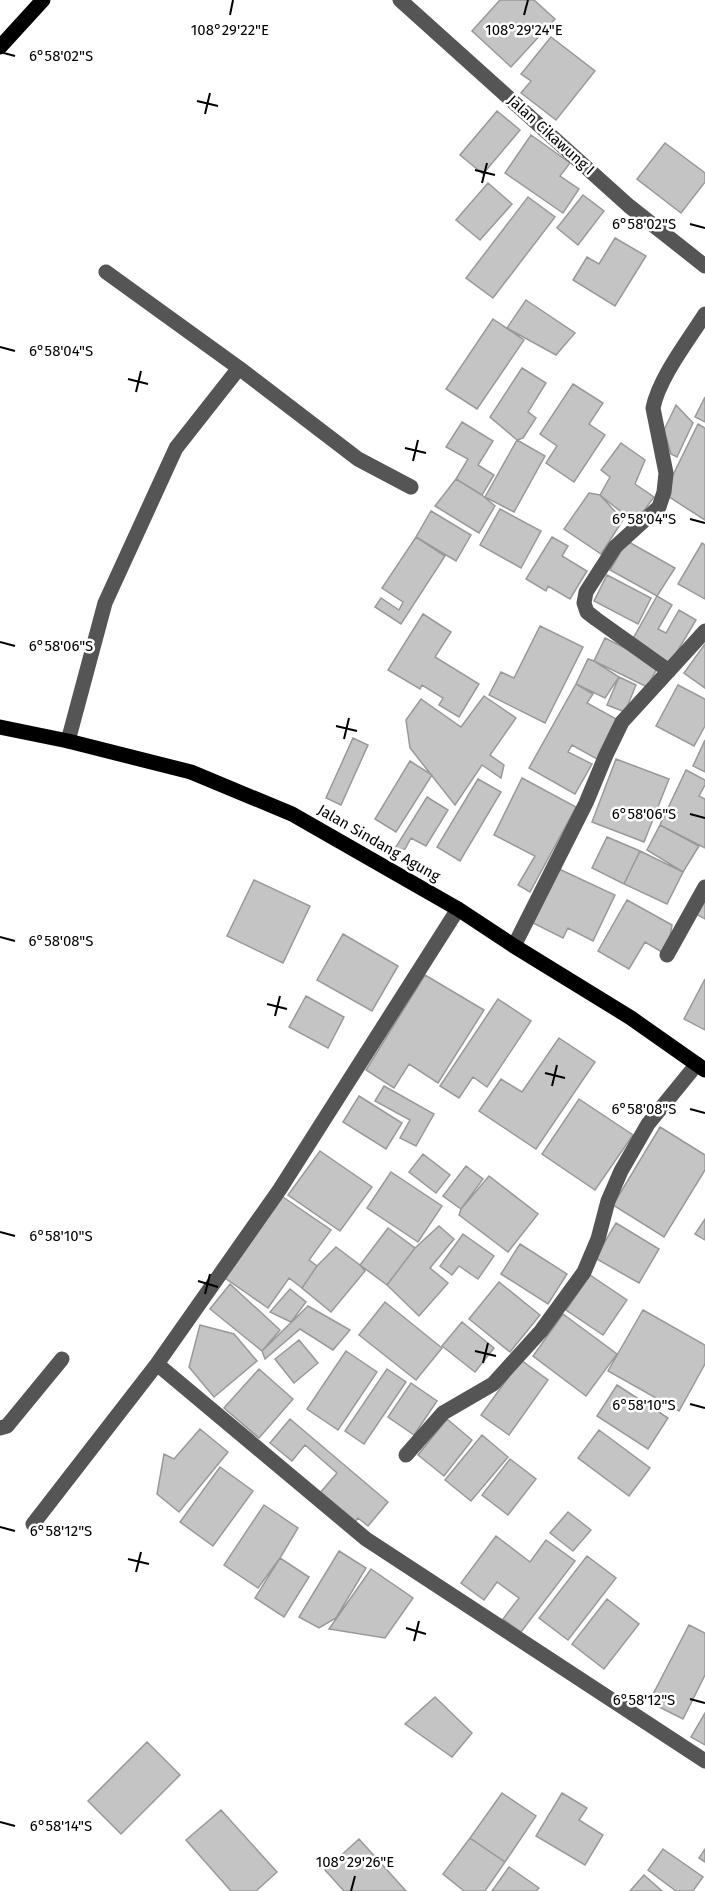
<svg xmlns="http://www.w3.org/2000/svg" width="705" height="1891" font-family="'Fira Sans',sans-serif">
	<style>
		.building { fill: #c4c4c4; stroke: #999; stroke-width: 1.5 }
		.lines { fill: none; stroke-linecap: round; stroke-linejoin: round }
		.minor { stroke: #555; stroke-width: 15 }
		.major { stroke: #000; stroke-width: 15 }
		.ticks { fill: none; stroke: #000; stroke-width: 2 }
		.labels { text-anchor: middle; stroke-width: 5; stroke-linejoin: round; paint-order: stroke }
		.street-label { font-size: 15px; fill: #000; stroke: #fff }
		.ticks-label { font-size: 15px; text-anchor: middle; fill: #000; stroke: #fff; stroke-width: 5; stroke-linejoin: round; paint-order: stroke }
	</style>
	<rect width="100%" height="100%" fill="#fff"/>
	<path class="building" d="M500 0H534L555 19 511 67 472 31Z
		M551 37 595 71 556 120 521 93 531 81 521 74Z
		M497 111 520 130 483 174 460 155Z
		M531 135 570 163 560 176 579 189 563 213 505 173Z
		M665 143 705 173V182L681 213 637 179Z
		M488 183 512 204 480 240 456 220Z
		M583 195 604 211 578 245 557 228Z
		M528 197 555 217 493 298 466 278Z
		M615 238 646 256 615 306 573 280 587 257 599 264Z
		M526 300 575 333 556 355 507 328Z
		M493 319 524 340 477 409 446 389Z
		M522 368 546 383 528 412 536 418 523 438 517 440 490 417Z
		M573 384 603 403 589 424 605 435 574 482 546 463 557 446 540 434Z
		M705 397V422L695 417Z
		M676 405 693 423 677 457 671 454 664 430Z
		M462 422 493 441 478 465 494 475 482 495 456 479 468 459 446 447Z
		M698 424 705 428V520L669 497 673 475Z
		M517 440 545 456 514 512 485 497Z
		M621 443 645 460 635 484 654 497 635 523 600 495 610 477 601 470Z
		M456 479 482 495 495 506 479 533 435 506Z
		M589 493 600 495 623 520 601 554 564 529Z
		M500 509 541 531 521 568 480 545Z
		M431 511 471 535 456 561 416 537Z
		M416 537 445 556 401 624 375 607 381 598 399 610 403 602 382 588Z
		M552 537 568 546 562 556 587 571 570 599 548 586 546 591 526 579Z
		M627 541 675 568 657 596 610 570Z
		M702 543 705 545V599L678 584Z
		M607 575 651 598 638 624 594 601Z
		M657 596 672 605 658 629 666 633 679 610 696 620 669 665 631 642Z
		M423 614 451 632 435 657 479 684 459 717 439 705 443 698 422 685 420 689 388 670Z
		M540 626 583 647 545 723 489 695 501 672 514 678Z
		M605 638 659 665 647 687 594 661Z
		M705 644V688L684 673Z
		M588 659 594 661 619 677 605 698 576 684Z
		M619 677 636 685 625 712 607 705Z
		M576 684 593 694 587 703 618 720 597 759 572 745 568 752 592 764 575 794 529 768Z
		M678 685 705 699V726L694 746 656 726Z
		M484 696 516 718 490 755 504 765 501 778 482 765 455 805 410 748 406 720 421 699 461 727Z
		M353 738 368 745 341 805 326 798Z
		M705 740V772L693 766Z
		M616 759 669 779 644 842 592 822Z
		M410 761 432 775 396 832 375 819Z
		M686 770 705 780V785L699 796 705 799V848L660 825Z
		M522 778 576 807 530 892 518 885 535 856 494 835Z
		M478 779 501 792 460 861 437 847Z
		M427 797 448 810 426 846 411 838 405 849 394 850Z
		M660 825 699 846 683 872 647 850Z
		M607 837 640 851 624 884 592 868Z
		M640 851 683 872 667 904 624 884Z
		M559 869 615 895 593 941 568 928 563 938 533 923Z
		M254 880 310 906 283 963 227 936Z
		M705 899V919L696 914Z
		M627 900 672 925 667 955 645 942 629 969 598 951Z
		M343 934 398 966 372 1011 317 980Z
		M425 975 484 1010 438 1083 409 1064 394 1088 366 1070Z
		M705 979V1030L684 1019Z
		M306 996 344 1017 328 1048 289 1027Z
		M498 999 531 1021 487 1087 473 1077 459 1098 440 1086Z
		M559 1038 595 1062 536 1149 479 1111 501 1079 522 1092Z
		M384 1086 434 1114 416 1146 400 1138 410 1120 375 1101Z
		M359 1096 402 1123 386 1149 343 1122Z
		M579 1099 633 1135 595 1190 542 1154Z
		M660 1127 705 1155V1170L664 1237 613 1205Z
		M320 1151 372 1187 340 1231 288 1195Z
		M423 1154 450 1175 436 1193 409 1172Z
		M466 1166 483 1179 461 1209 443 1196Z
		M391 1172 442 1206 418 1242 367 1208Z
		M489 1176 538 1214 508 1252 459 1215 461 1209Z
		M280 1195 331 1230 309 1260 317 1266 302 1288 289 1278 268 1308 222 1276Z
		M705 1219V1240L695 1234Z
		M616 1223 659 1249 639 1283 595 1258Z
		M439 1226 454 1239 430 1268 448 1283 419 1316 387 1285 415 1248Z
		M388 1228 415 1248 387 1285 360 1265Z
		M463 1234 494 1256 478 1279 459 1266 452 1275 440 1266Z
		M520 1244 567 1274 548 1304 501 1274Z
		M336 1247 360 1265 365 1271 331 1312 302 1288 317 1266Z
		M590 1275 627 1300 603 1335 566 1310Z
		M499 1282 540 1315 510 1352 469 1319Z
		M230 1284 280 1330 262 1351 210 1309Z
		M290 1289 306 1302 291 1322 270 1312Z
		M385 1302 442 1348 416 1380 359 1335Z
		M308 1306 350 1330 333 1350 300 1329 265 1359 262 1351Z
		M643 1310 705 1345V1364L679 1411 608 1371Z
		M563 1314 617 1354 586 1396 533 1356Z
		M462 1322 494 1348 475 1372 442 1346Z
		M200 1325 234 1334 257 1361 214 1397 189 1367Z
		M299 1340 318 1363 294 1383 275 1359Z
		M346 1351 377 1372 338 1430 307 1409Z
		M521 1360 548 1380 509 1435 481 1415Z
		M259 1369 293 1399 259 1438 224 1408Z
		M387 1369 406 1382 364 1444 345 1431Z
		M411 1383 437 1401 414 1435 388 1417Z
		M617 1385 668 1418 648 1449 597 1416Z
		M290 1419 388 1502 368 1526 358 1518 355 1522 320 1493 337 1473 305 1445 292 1461 270 1443Z
		M447 1419 472 1440 444 1476 418 1455Z
		M200 1429 228 1452 179 1512 157 1494 164 1454 174 1459Z
		M599 1430 650 1468 629 1496 578 1458Z
		M482 1435 508 1457 471 1501 445 1480Z
		M510 1459 536 1479 508 1515 482 1495Z
		M220 1467 253 1491 213 1546 180 1522Z
		M264 1505 298 1528 280 1558 258 1588 224 1565Z
		M568 1512 591 1530 573 1551 550 1533Z
		M496 1536 530 1562 546 1540 575 1561 521 1632 503 1619 519 1598 497 1582 484 1600 461 1583Z
		M339 1551 366 1568 336 1618 319 1628 299 1617Z
		M587 1556 616 1578 568 1640 539 1618Z
		M280 1558 309 1577 284 1617 255 1598Z
		M371 1569 413 1598 385 1638 329 1629Z
		M607 1599 639 1624 604 1669 572 1644Z
		M689 1625 705 1633V1675L683 1719 649 1702Z
		M435 1697 472 1733 452 1757 405 1724Z
		M705 1713V1745L691 1737Z
		M147 1742 180 1775 121 1834 88 1801Z
		M502 1793 536 1816 505 1862 470 1838Z
		M562 1793 587 1808 579 1820 603 1835 585 1865 536 1836Z
		M221 1810 277 1872 256 1891H231L186 1840Z
		M470 1838 505 1862 485 1891H464L443 1874Z
		M359 1839 406 1891H344L325 1870Z
		M663 1849 703 1877 693 1891H676L648 1870Z
		M705 1849V1862L699 1858Z
		M509 1867 539 1888 536 1891H492Z
		M644 1875 662 1891H630Z"/>
	<g class="lines">
		<path class="minor" d="M400 0 629 206 705 266
			M106 272 239 368 358 459 411 487
			M669 671 596 619 587 612 584 603 586 592 615 547 659 507 664 492 666 473 653 408C659 378 688 341 705 314
			M68 741 105 603 176 448 239 368
			M514 946 586 803 606 755 622 722 705 631
			M667 955 705 887
			M157 1364 366 1539 705 1761
			M0 1428 7 1426 62 1359
			M406 1455 443 1413 493 1384 541 1331 584 1272 598 1239 608 1201 621 1171 648 1124 697 1064
			M33 1524 157 1364 280 1189 458 909"/>
		<path class="major" d="M0 47 43 0
			M0 727 68 741 191 772 292 814 458 909 514 946 631 1018 705 1070"/>
	</g>
	<path class="ticks" d="M230 15 233 0M524 15 528 0M0 52 15 56M197 101 218 106M205 114 210 93M475 170 495 175M482 183 487 163M690 224 705 228M0 347 15 351M128 379 148 384M136 392 141 371M405 448 426 453M413 461 418 440M690 519 705 523M0 642 15 646M336 726 357 731M344 739 349 718M690 814 705 818M0 937 15 941M267 1004 287 1009M275 1016 280 996M545 1073 565 1078M552 1086 557 1065M690 1109 705 1113M0 1232 15 1236M198 1281 218 1287M205 1294 210 1274M475 1351 496 1356M483 1363 488 1343M690 1404 705 1408M0 1527 15 1531M128 1559 149 1564M136 1572 141 1552M406 1628 426 1634M414 1641 419 1621M690 1699 705 1703M0 1822 15 1826M351 1891 355 1876"/>
	<g class="labels">
		<g class="street-label">
			<text transform="translate(551 135) rotate(42)" y="5">Jalan Cikawung I</text>
			<text transform="translate(379 843) rotate(30)" y="5">Jalan Sindang Agung</text>
		</g>
	</g>
	<g class="ticks-label">
		<text x="524" y="35">108°29'24"E</text>
		<text x="230" y="35">108°29'22"E</text>
		<text x="61" y="61">6°58'02"S</text>
		<text x="644" y="229">6°58'02"S</text>
		<text x="61" y="356">6°58'04"S</text>
		<text x="644" y="524">6°58'04"S</text>
		<text x="61" y="651">6°58'06"S</text>
		<text x="644" y="819">6°58'06"S</text>
		<text x="61" y="946">6°58'08"S</text>
		<text x="644" y="1114">6°58'08"S</text>
		<text x="61" y="1241">6°58'10"S</text>
		<text x="644" y="1410">6°58'10"S</text>
		<text x="61" y="1536">6°58'12"S</text>
		<text x="644" y="1705">6°58'12"S</text>
		<text x="61" y="1831">6°58'14"S</text>
		<text x="355" y="1867">108°29'26"E</text>
	</g>
</svg>
